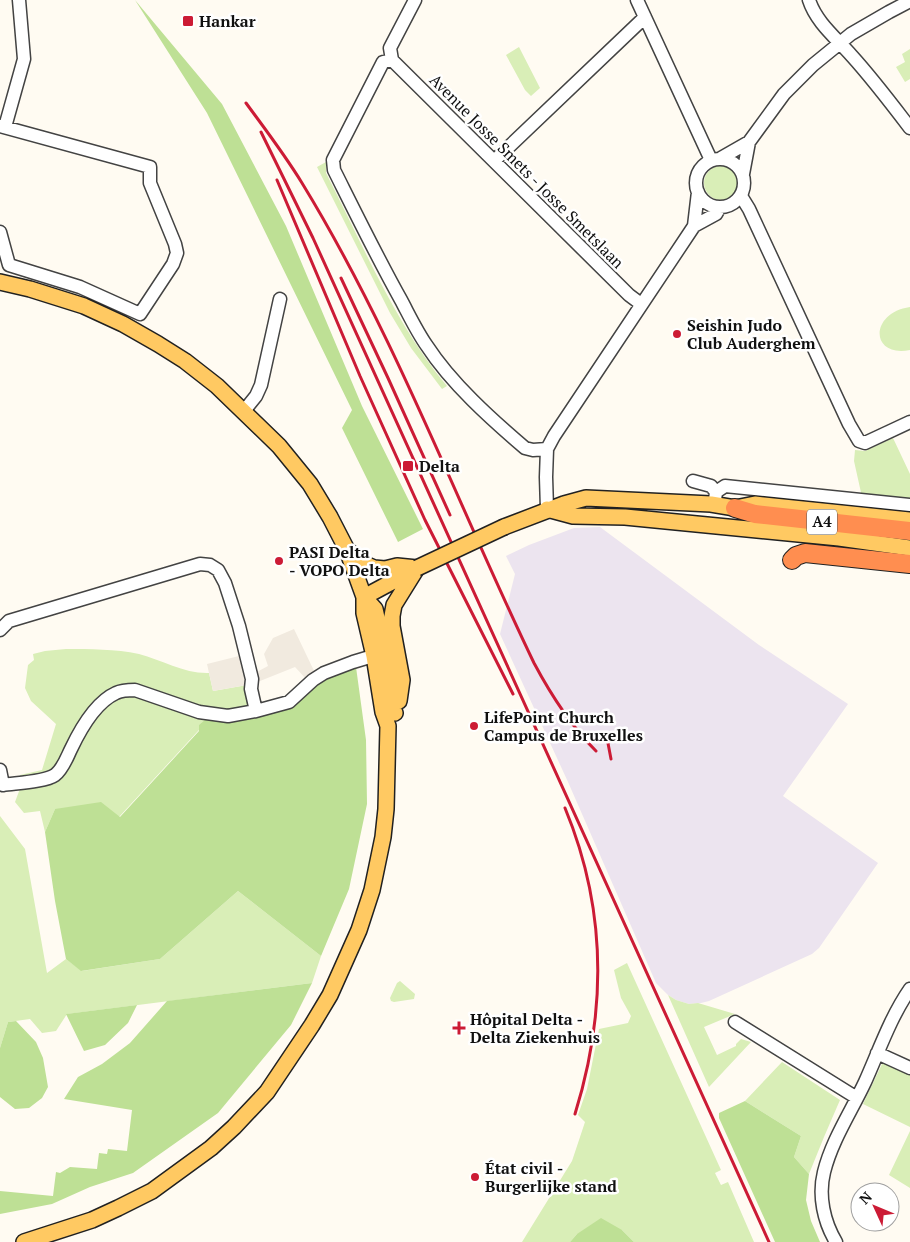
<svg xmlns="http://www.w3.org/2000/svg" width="910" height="1242" font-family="'PT Serif',serif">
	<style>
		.industrial { fill: #ece4ef }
		.green { fill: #d9eeb7 }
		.forest { fill: #bee095 }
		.plaza { fill: #f1eadf }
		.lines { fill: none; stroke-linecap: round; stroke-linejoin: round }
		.minor-casing { stroke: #434343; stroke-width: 15 }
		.major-casing { stroke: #212121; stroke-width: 18 }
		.highway-casing { stroke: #212121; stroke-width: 20 }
		.minor { stroke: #fff; stroke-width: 12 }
		.major { stroke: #ffc962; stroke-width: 15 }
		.highway { stroke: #ff8e50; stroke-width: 18 }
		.rail { stroke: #cc1b35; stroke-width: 3 }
		.major-bridge-casing { stroke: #212121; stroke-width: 18; stroke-linecap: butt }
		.major-bridge { stroke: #ffc962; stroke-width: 15 }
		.poi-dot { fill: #cc1b35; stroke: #fff; stroke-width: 2 }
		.labels { text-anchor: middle; stroke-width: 5; stroke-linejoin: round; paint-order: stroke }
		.shield { fill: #fff; stroke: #585858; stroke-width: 1 }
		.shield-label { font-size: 15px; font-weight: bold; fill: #101010 }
		.poi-label { font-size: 16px; font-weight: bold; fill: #101010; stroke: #fff; text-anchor: start }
		.street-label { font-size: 16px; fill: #101010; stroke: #fff }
	</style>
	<rect width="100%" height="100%" fill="#fffbf2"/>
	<path class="industrial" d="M600 527 759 645 848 704 783 796 878 863 819 948 812 954 709 1001 701 1003 689 1004 676 1000 668 995 656 983 568 782 500 634 515 574 506 556 529 545 574 528Z"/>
	<path class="green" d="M519 47 540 88 531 96 525 90 506 55Z
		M910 49V79L905 82 896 67 905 62 902 54Z
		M326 162V173C362 243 396 326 447 386L442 389 411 348 390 313 317 167Z
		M704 183a17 17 0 1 1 34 0a17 17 0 1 1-34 0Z
		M910 307V350C870 358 869 313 910 307Z
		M893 438 910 474V503L862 497 854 461 855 450 865 451Z
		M66 649C90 649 115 649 139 654 162 660 185 674 209 673L213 691 247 685V718L199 725V730L119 817 55 809 45 832 40 811 24 813 15 802 21 786 20 775 42 770 56 724 31 701 25 688 28 665 34 660 33 654 45 651Z
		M0 816 25 849 47 973 66 959 82 971 160 959 238 891 321 956 312 983 67 1014 56 1031 42 1033 30 1019 8 1022 0 1048Z
		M627 963 721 1170 715 1173 721 1185 728 1182 754 1242H634L622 1230 577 1234 570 1242H522L572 1161 585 1122 578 1115 587 1089 599 1029 628 1023 631 1016 621 998 614 970Z
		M400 981 415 994 414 999 394 1002 391 1001 390 998 397 983Z
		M668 995 676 1000 689 1004 698 1003 735 1014 704 1027 717 1055 736 1046V1044L741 1039 751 1042 709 1087Z
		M782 1062 840 1100 824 1137 809 1174 794 1157 801 1136 745 1101Z
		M885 1063 910 1073V1127L863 1104 882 1064Z
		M910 1131V1188L889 1175Z"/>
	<path class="forest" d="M135 0 222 104 286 226 362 406 423 529 398 542 342 428 352 410 207 113Z
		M356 667 366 740 367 804 349 889 321 956 238 891 160 959 81 971 66 959 55 901 45 832 55 809 101 802 120 817 199 731V725L205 720 226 721 247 718 327 678Z
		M312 983 291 1025 218 1113 133 1173 90 1187 52 1204 0 1214V1191L53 1196 56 1172 60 1173 70 1167 97 1169 99 1153 107 1154 108 1149 127 1151 132 1110 64 1099 78 1077 102 1064 130 1043 167 1001Z
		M137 1005 128 1023 105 1045 84 1051 66 1014Z
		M16 1021 36 1042 43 1058 48 1087 42 1098 29 1108 15 1109 0 1097V1048L8 1022Z
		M745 1101 801 1136 794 1157 809 1174 806 1200 811 1221 820 1242H775L719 1118V1113Z
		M601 1218 622 1230 634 1242H570L577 1234Z"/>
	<path class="plaza" d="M294 629 316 675 307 680 295 667 255 683 253 674 268 666 264 654 273 638Z
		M239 656 240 659 243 658 247 685 213 691 207 664Z"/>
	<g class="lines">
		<defs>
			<path id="minor" d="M637 0 711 160
				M809 0C816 22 836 38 851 55 872 78 891 103 910 128
				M392 60 383 62 333 160 334 170C356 214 377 257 401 300 409 315 417 332 427 346 451 383 491 419 525 448L533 450 547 449
				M392 60 629 295 641 304
				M392 60 390 48 415 0
				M0 126 150 167V183L175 244 177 253 173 264 140 314 80 287 9 265 0 232
				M5 127 24 59 19 0
				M721 158 749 142 784 94 813 65 851 34 889 12 910 1
				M696 183a24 24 0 1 1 48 0a24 24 0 1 1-48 0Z
				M494 161 645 17
				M743 174 749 142
				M741 196 749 209 849 424 859 441 865 443 910 422
				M694 226 716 214 720 207
				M244 411 256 396 261 385 280 299
				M693 481 711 486 716 492 715 500
				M716 492 725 486 910 505
				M547 509 546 477 547 449 554 436 694 226 698 192
				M0 630 9 621 200 564 210 565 218 570 225 583 239 626 252 679 251 689 256 711 228 716 199 712 135 690C129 690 122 690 116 693 96 702 80 730 71 749 67 757 63 769 55 775 45 782 16 783 3 785L0 770
				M256 711 289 702 313 680 324 673 353 662 383 653
				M735 1022 857 1098
				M877 1053 910 1068
				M836 1242C824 1222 818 1196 824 1172 832 1140 851 1112 865 1082 879 1051 890 1018 910 989"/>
			<path id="major" d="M0 282 30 289 84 306 123 324 158 344 185 361 217 386 279 446 310 484 330 517 347 550 364 597 375 609 392 685 391 703 395 713
				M547 509 573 516 625 517 839 538 910 548
				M504 527 564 504 586 498 711 504 735 508 755 504 910 520
				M347 550 367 565 374 568 385 569 397 566 417 568
				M364 597 416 569
				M399 701 402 680 392 626V616L394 605 417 568
				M24 1242 92 1220 118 1208 152 1191 211 1148 234 1127 267 1092 312 1025 330 995 359 930 372 890 383 837 386 809 388 726 383 712 374 656 364 613V597"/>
			<path id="highway" d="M735 508 755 514 910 531
				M792 560 796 556 805 553 910 564"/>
		</defs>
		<use href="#minor" class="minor-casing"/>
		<use href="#major" class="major-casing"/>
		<use href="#highway" class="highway-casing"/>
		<use href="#minor" class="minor"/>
		<use href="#major" class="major"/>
		<use href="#highway" class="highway"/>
		<path class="rail" d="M246 103C265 129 285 155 302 183 395 335 457 503 534 663 551 695 570 725 596 751
			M261 132 313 238 769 1242
			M277 180 360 376 425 520 513 694
			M341 278 388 378 450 515
			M607 738 611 759
			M565 808C607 909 607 1011 575 1114"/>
		<defs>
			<path id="major-bridge" d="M417 568 504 527"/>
		</defs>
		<use href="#major-bridge" class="major-bridge-casing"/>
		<use href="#major-bridge" class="major-bridge"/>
	</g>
	<g class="poi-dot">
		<rect x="182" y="15" width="12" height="12" rx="2.5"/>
		<circle cx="677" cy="334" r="5"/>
		<rect x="402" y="460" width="12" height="12" rx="2.5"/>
		<circle cx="279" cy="561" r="5"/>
		<circle cx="474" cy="726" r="5"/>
		<path d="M456.5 1020.5h5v5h5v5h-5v5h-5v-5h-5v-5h5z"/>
		<circle cx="475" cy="1177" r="5"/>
	</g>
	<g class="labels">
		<rect class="shield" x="807" y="509.5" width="30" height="25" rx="4"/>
		<g class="shield-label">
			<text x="822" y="527">A4</text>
		</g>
		<g class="poi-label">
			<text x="199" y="27">Hankar</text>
			<text x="687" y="331">Seishin Judo<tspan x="687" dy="18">Club Auderghem</tspan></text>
			<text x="419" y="472">Delta</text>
			<text x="289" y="558">PASI Delta<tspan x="289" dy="18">- VOPO Delta</tspan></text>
			<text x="484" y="723">LifePoint Church<tspan x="484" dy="18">Campus de Bruxelles</tspan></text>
			<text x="470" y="1025">Hôpital Delta -<tspan x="470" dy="18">Delta Ziekenhuis</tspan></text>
			<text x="485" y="1174">État civil -<tspan x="485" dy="18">Burgerlijke stand</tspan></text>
		</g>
		<g class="street-label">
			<text transform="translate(527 171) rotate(45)" y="6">Avenue Josse Smets - Josse Smetslaan</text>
		</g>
	</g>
	<g transform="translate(875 1207) rotate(314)"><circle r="24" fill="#ffffff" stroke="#9f9f9f"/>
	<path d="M0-4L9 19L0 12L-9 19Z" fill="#cc1b35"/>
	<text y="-8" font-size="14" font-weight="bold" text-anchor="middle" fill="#101010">N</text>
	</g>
</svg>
